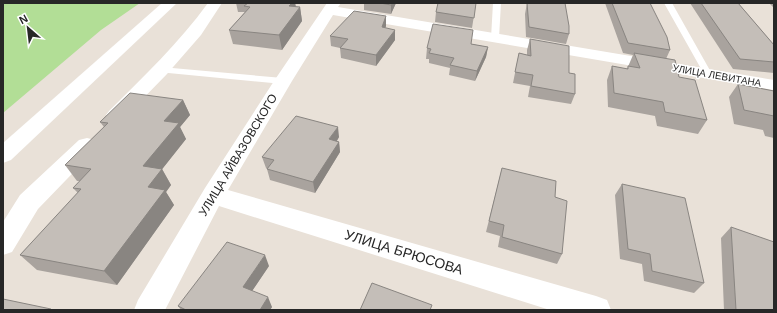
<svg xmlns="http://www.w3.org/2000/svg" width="777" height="313" font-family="Helvetica,sans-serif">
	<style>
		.green { fill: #b2de96 }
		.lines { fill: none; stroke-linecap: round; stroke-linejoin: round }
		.lane { fill: #fff; fill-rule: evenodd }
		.street { fill: #fff; fill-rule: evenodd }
		.secondary { fill: #fff; fill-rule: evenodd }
		.wall { fill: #a9a39e }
		.shaded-wall { fill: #898581 }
		.building { fill: #c4beb8; stroke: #898581 }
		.labels { text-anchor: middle; stroke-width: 3; stroke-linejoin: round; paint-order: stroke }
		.far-street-label { font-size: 10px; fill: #272727; stroke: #fff }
		.street-label { font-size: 12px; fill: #272727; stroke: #fff }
		.near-street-label { font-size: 14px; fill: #272727; stroke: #fff }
	</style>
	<rect width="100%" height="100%" fill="#e9e1d8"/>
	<path class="green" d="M3 3H140L101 30 3 113Z"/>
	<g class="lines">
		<path class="lane" d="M493 3H501L499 38 495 40 491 38Z
			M664 3H672L712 74 711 76H705L704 74Z
			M161 67 283 78 288 81 283 84 158 72 157 70 158 68Z"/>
		<path class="street" d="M208 3H222L201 35 167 74 123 119 116 121 109 119 106 115 109 111C144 76 179 43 208 3Z
			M327 3H341L338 7 774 80V90L333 15 292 81 228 190 596 296 607 300 611 310H550L219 206 165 310H134L138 300 205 188 274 81Z
			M87 138 95 140 98 145 95 150 38 209 12 252 3 255V222L20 195 79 140Z"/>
		<path class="secondary" d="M162 3H177L11 160 3 163V143Z"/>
	</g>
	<path class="wall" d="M236 3H295L296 7H300L302 21 282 50 233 44 229 30 245 12H238Z
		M364 3H396L391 14 364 10Z
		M476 3 472 28 435 22 436 12Z
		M527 3H565L569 34 566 44 526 37 525 14Z
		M605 3H650L670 50 666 59 679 77 707 120 698 134 657 126 655 116 608 107 607 80 612 66 627 69 633 55 623 53Z
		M690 3H738L774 45V73L733 69Z
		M769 3H774V8Z
		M386 16V26L385 28 395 40 376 66 341 58 340 48 331 46 330 36Z
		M530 39 569 73 575 94 571 104 528 97 530 86 513 83 519 53 527 55V50Z
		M471 44 488 47 486 57 475 81 449 75 450 68 429 63V59H426L427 48Z
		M738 84 774 91V138L765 136 763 130 734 124 729 97Z
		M183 100 190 115 180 127 186 139 162 169 171 185 166 192 174 205 117 285 37 270 20 255 78 193 73 188 80 181H77L65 165 104 127 100 122Z
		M339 137 337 141 339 142 340 152 315 193 270 180 267 169 266 168 262 157Z
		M502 168 555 197 562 254 557 264 498 247 500 236 486 232Z
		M622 184 704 283 694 293 644 281 642 264 620 259 615 195Z
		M731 227 774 310H724L721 238Z
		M269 266 252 291 272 307 270 310H181L178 306Z"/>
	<path class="shaded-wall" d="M283 3H295L297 12 300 7 302 21 282 50 279 35Z
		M392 3H396L391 14V5Z
		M386 16V26L382 37V27Z
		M395 30V40L376 66V55Z
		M488 47 486 57 475 81 477 71Z
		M183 100 190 115 180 127 186 139 152 182 143 166 164 121Z
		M338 127 339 137 331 150 329 139Z
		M339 142 340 152 315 193 313 182Z
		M162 169 171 185 166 192 174 205 117 285 104 271 148 187Z
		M265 255 269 266 248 297 243 287Z
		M268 297 272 307 270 310H260Z"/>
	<path class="building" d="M248 3H292L289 6 300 7 279 35 229 30 250 7 244 6Z
		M380 3H392L391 5Z
		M438 3H476L474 18 436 12Z
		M527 3H565L569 26V34L529 27Z
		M612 3H650L667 37 670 50 628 43Z
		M701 3H738L774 45V62L740 59Z
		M354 11 386 16 382 27 395 30 376 55 340 48 348 39 330 36Z
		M433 24 473 30 471 44 488 47 477 71 450 65 454 58 429 53 431 49 427 48Z
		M530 39 569 46V73L575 74V94L531 86 533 75 515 72 519 53 531 56Z
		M634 53 675 60 679 77 695 80 707 120 665 112 663 102 614 93 612 66 628 69V66L640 68Z
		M738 84 774 91V116L744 110Z
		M130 93 183 100 164 121 179 123 143 166 162 169 148 187 165 190 104 271 20 255 81 189 73 188 91 169 65 165 108 123 100 122Z
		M296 116 338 127 329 139 339 142 313 182 267 169 274 160 262 157Z
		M502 168 556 181 555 197 567 201 562 254 502 237 504 225 489 221Z
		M622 184 685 198 704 283 652 271 650 254 628 249Z
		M731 227 774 242V310H736Z
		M227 242 265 255 243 287 268 297 260 310H186L178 306Z
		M372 283 432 305 430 310H360Z
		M3 299 51 309V310H3Z"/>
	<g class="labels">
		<g class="far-street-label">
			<text transform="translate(717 75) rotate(10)" y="4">УЛИЦА ЛЕВИТАНА</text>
		</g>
		<g class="street-label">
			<text transform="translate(238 155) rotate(-59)" y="4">УЛИЦА АЙВАЗОВСКОГО</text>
		</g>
		<g class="near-street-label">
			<text transform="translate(404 252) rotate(17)" y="5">УЛИЦА БРЮСОВА</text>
		</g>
	</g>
	<rect width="777" height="313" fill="none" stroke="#272727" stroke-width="8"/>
	<g transform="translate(28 28) rotate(332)" stroke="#ffffff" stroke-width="3" paint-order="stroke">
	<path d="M0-3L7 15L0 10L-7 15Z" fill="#272727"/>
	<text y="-6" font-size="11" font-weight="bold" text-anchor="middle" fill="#272727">N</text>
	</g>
</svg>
